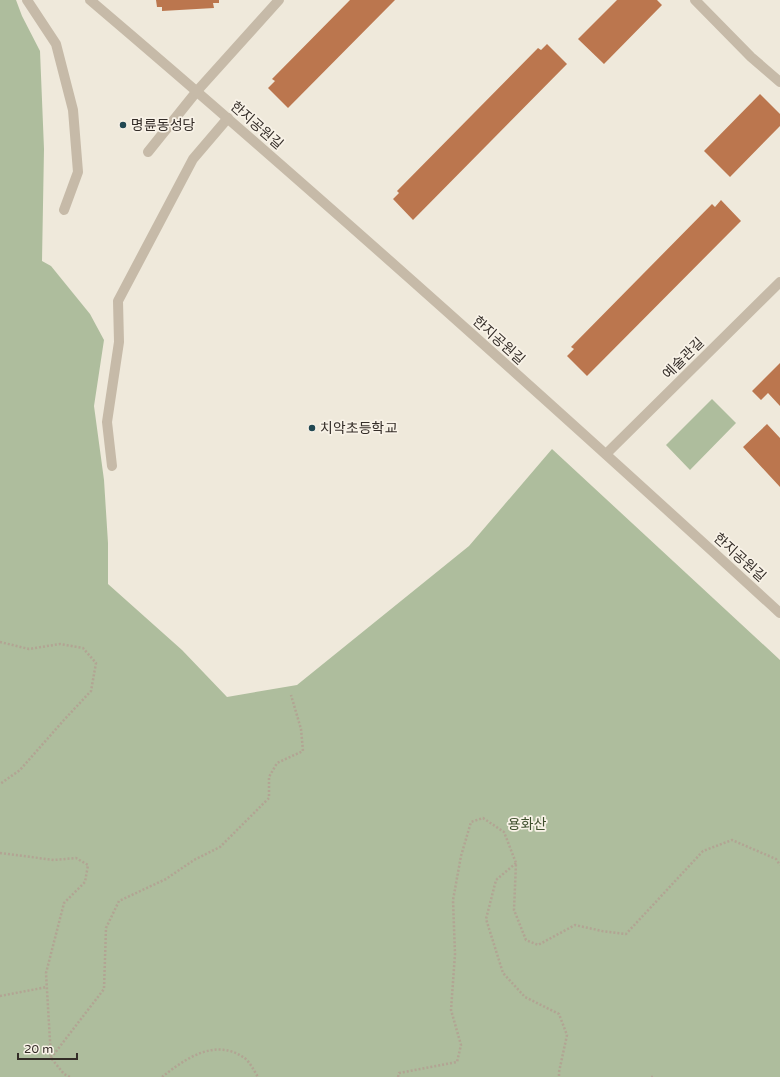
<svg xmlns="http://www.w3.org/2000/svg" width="780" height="1077" font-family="'Varela Round','Noto Sans KR',sans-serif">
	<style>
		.green { fill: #aebd9d }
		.building { fill: #bb764e }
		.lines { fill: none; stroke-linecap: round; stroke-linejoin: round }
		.path { stroke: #b2a493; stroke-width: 2.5; stroke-dasharray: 2 2; stroke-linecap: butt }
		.service { stroke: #c6baa8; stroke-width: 10 }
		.minor { stroke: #c6baa8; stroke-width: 10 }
		.tertiary { stroke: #c6baa8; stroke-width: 10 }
		.poi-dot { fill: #214852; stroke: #f8f2e7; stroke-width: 1.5 }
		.labels { text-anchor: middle; stroke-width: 3.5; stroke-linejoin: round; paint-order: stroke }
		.poi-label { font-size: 14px; fill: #342d28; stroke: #f8f2e7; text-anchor: start }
		.street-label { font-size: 14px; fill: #342d28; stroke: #f8f2e7 }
		.park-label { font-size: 14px; fill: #3f502e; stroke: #f8f2e7 }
	</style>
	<rect width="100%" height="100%" fill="#efe9db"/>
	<path class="green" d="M0 0H16L22 16 40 51 44 149 42 261 51 266 90 314 104 340 94 406 104 480 108 543V584L182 650 227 697 297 685 469 546 552 449 780 660V1077H0Z
		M712 399 736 423 690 470 666 445Z"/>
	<path class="building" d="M156 0H219V3H213L214 8 162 11V7H157Z
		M350 0H395L288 108 268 88 275 81 272 79Z
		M617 0H657L662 5 604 64 578 39Z
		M547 44 567 64 413 220 393 199 399 193 397 191 538 48 541 50Z
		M760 94 780 114V126L730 177 704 151Z
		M721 200 741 221 587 376 567 356 574 349 571 347 712 204 715 207Z
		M780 363V406L768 393 761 400 752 391Z
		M767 424 780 438V487L743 447Z"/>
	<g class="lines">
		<path class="path" d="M0 642 29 649 60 644 83 648 96 663 91 691 63 721 20 770 0 784
			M0 853 54 860 76 858 88 865 85 882 64 903 46 973 51 1058 64 1074 70 1077
			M516 863 496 880 486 919 503 973 525 997 559 1014 567 1035 559 1072V1077
			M0 996 47 987
			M51 1058 104 989 106 928 119 901 166 879 194 860 220 847 269 798V777L277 763 303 751 301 729 291 695
			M162 1077C185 1059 214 1038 243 1057 249 1060 254 1071 258 1077
			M398 1077 399 1073 457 1062 461 1045 451 1010 455 954 453 900 461 856 471 822 483 818 504 832 516 863 514 910 526 940 538 945 575 925 602 931 626 934 703 851 732 840 776 859 780 865
			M651 1077H653"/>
		<path class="service" d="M27 0 56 44 73 110 78 172 64 210
			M695 0 751 57 780 82
			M148 152 197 91
			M112 466 107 422 119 342 118 301 193 159 228 118"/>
		<path class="minor" d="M197 91 279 0"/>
		<path class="tertiary" d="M90 0C324 199 553 405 780 613
			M606 454 780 282"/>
	</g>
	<g class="poi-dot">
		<circle cx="123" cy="125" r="4"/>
		<circle cx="312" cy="428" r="4"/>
	</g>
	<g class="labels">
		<g class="poi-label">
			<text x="131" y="130">명륜동성당</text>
			<text x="320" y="433">치악초등학교</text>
		</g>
		<g class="street-label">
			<text transform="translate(257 125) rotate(41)" y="5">한지공원길</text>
			<text transform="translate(499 340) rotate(42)" y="5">한지공원길</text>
			<text transform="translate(683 358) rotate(-45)" y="5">예술관길</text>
			<text transform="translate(740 557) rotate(42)" y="5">한지공원길</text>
		</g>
		<g class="park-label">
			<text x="527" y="829">용화산</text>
		</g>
	</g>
	<path d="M18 1053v6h59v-6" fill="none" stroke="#342d28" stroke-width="2"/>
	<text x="24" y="1053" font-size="12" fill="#342d28" stroke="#f8f2e7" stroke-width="3" paint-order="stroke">20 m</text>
</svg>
